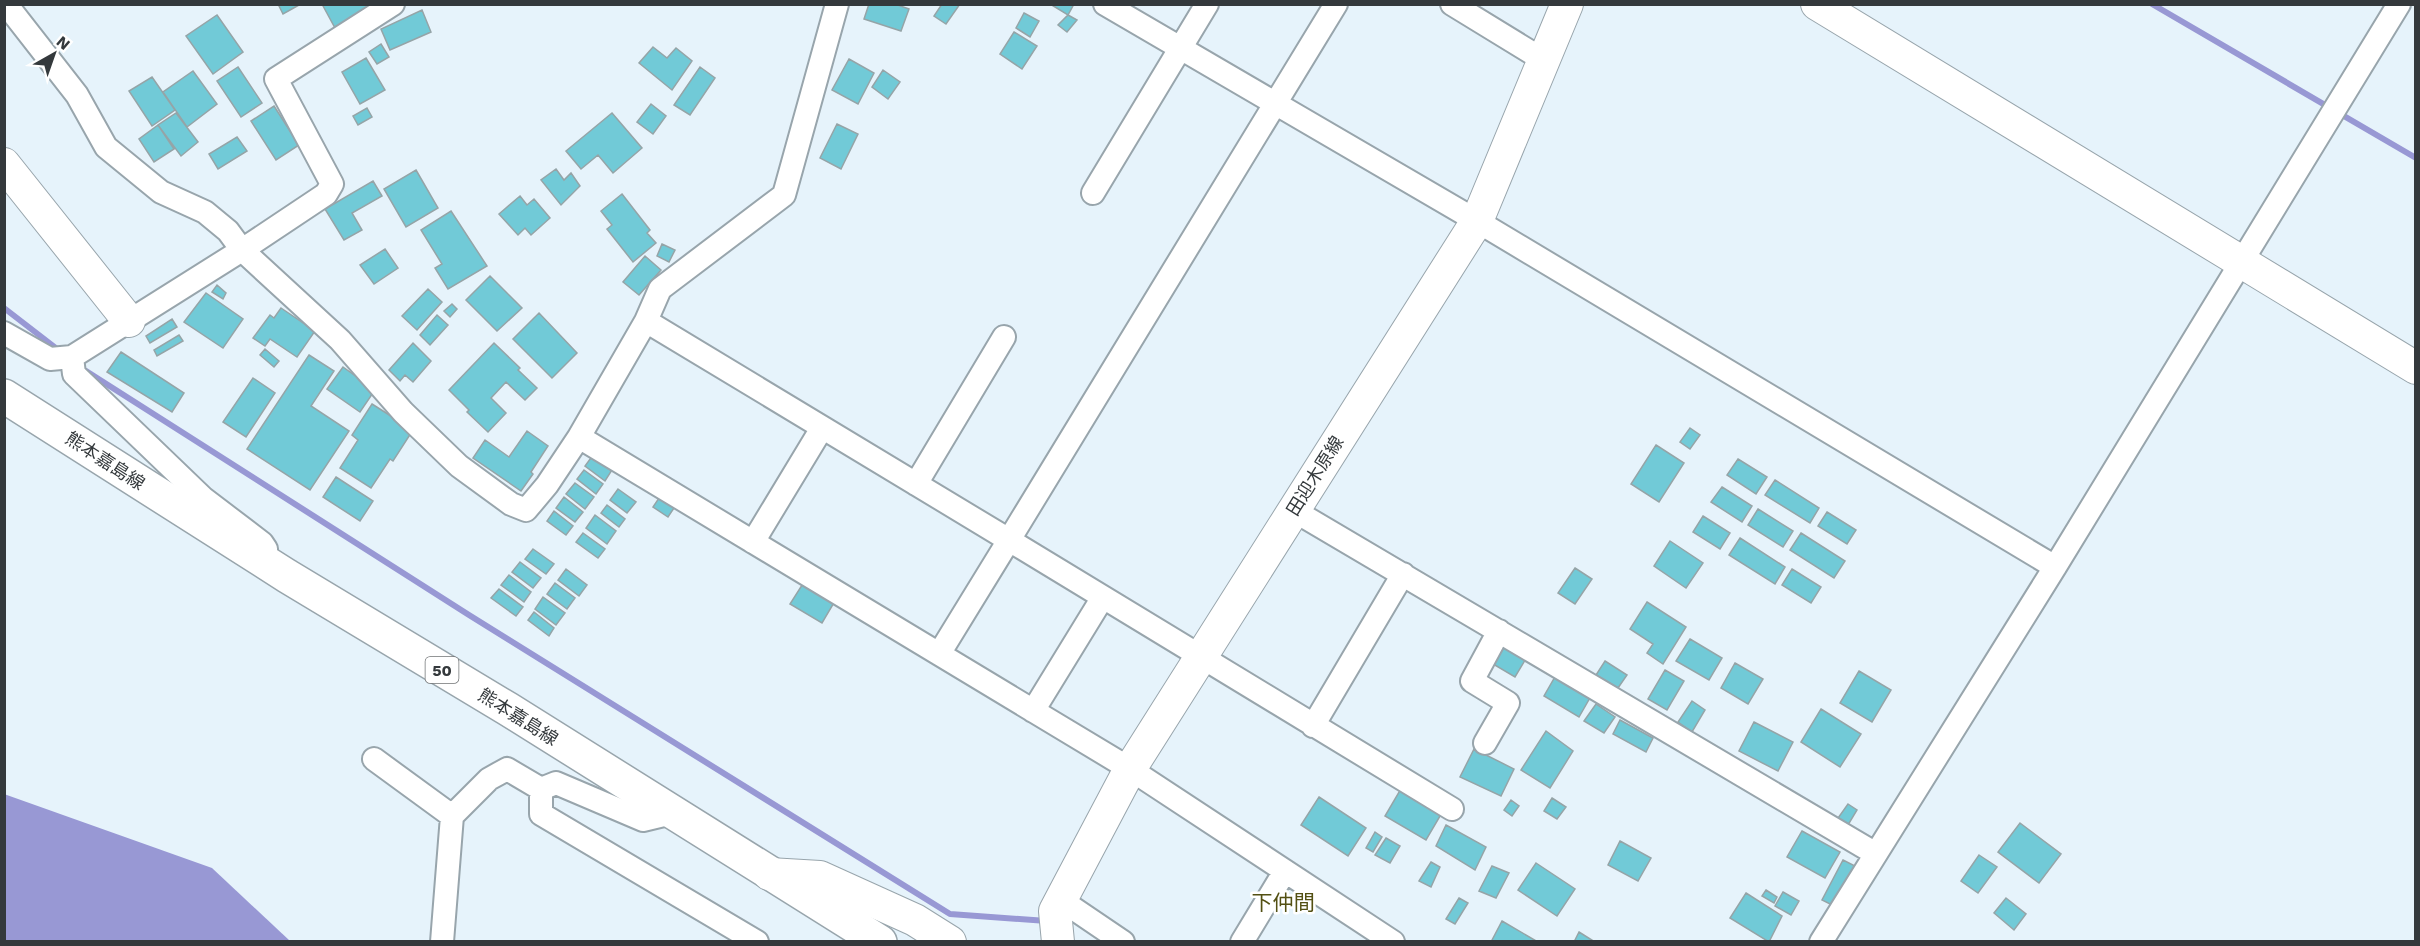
<svg xmlns="http://www.w3.org/2000/svg" width="2420" height="946" font-family="'Work Sans','Noto Sans JP',sans-serif">
	<style>
		.water { fill: #9898d4 }
		.lines { fill: none; stroke-linecap: round; stroke-linejoin: round }
		.stream { stroke: #9898d4; stroke-width: 6 }
		.building { fill: #71cad7; stroke: #95a4a7; stroke-width: 1.5 }
		.street-casing { stroke: #98a5ac; stroke-width: 26 }
		.secondary-casing { stroke: #98a5ac; stroke-width: 34 }
		.primary-casing { stroke: #98a5ac; stroke-width: 36 }
		.street { stroke: #fff; stroke-width: 22 }
		.secondary { stroke: #fff; stroke-width: 32 }
		.primary { stroke: #fff; stroke-width: 33 }
		.labels { text-anchor: middle; stroke-width: 5; stroke-linejoin: round; paint-order: stroke }
		.shield { fill: #fff; stroke: #717476; stroke-width: 1.5 }
		.shield-label { font-size: 16px; font-weight: bold; fill: #34393c }
		.street-label { font-size: 18px; fill: #34393c; stroke: #fff }
		.quarter-label { font-size: 21px; fill: #535013; stroke: #fff }
	</style>
	<rect width="100%" height="100%" fill="#e6f3fb"/>
	<path class="water" d="M4 794 212 868 290 941H5Z"/>
	<g class="lines">
		<path class="stream" d="M2152 4 2416 158
			M4 308 61 352
			M86 371 469 615 950 914 1047 921"/>
	</g>
	<path class="building" d="M278 4H298L299 5 283 14Z
		M322 4H367L369 7 335 28Z
		M869 4H895L909 9 901 31 864 19Z
		M942 4H960L946 24 934 16Z
		M1050 4H1074L1068 15Z
		M422 10 431 32 390 50 381 29Z
		M1024 13 1039 21 1030 37 1016 28Z
		M217 15 243 52 213 74 186 36Z
		M1068 15 1077 20 1067 32 1058 25Z
		M1014 32 1037 46 1022 69 1000 54Z
		M381 44 389 57 377 64 369 52Z
		M653 47 667 58 676 48 692 61 672 90 639 63Z
		M366 58 385 90 360 104 342 72Z
		M849 59 874 73 858 104 832 90Z
		M238 67 262 103 241 117 217 81Z
		M700 67 715 78 690 115 674 105Z
		M883 70 900 82 888 99 872 87Z
		M193 71 217 104 187 127 163 92Z
		M152 77 175 110 152 126 129 91Z
		M651 104 666 116 653 134 637 122Z
		M274 106 299 145 276 160 251 121Z
		M367 108 372 117 358 125 353 116Z
		M176 113 198 142 181 156 158 125Z
		M612 113 642 148 613 173 598 155 581 169 566 151Z
		M837 124 858 134 841 169 820 158Z
		M158 125 174 149 154 162 139 139Z
		M237 137 247 151 218 169 209 154Z
		M556 169 564 180 571 173 580 186 561 205 541 180Z
		M416 170 438 208 406 227 384 189Z
		M373 181 382 196 352 213 362 230 344 240 325 209Z
		M622 194 650 230 647 233 656 243 633 262 607 229 612 225 601 211Z
		M520 196 527 205 534 199 550 218 531 235 525 228 518 235 499 214Z
		M451 211 487 266 448 289 435 268 442 264 421 230Z
		M662 244 675 250 669 262 657 256Z
		M385 249 398 268 374 284 360 265Z
		M645 256 661 270 639 295 623 282Z
		M490 276 522 308 497 331 466 300Z
		M217 285 226 293 223 299 212 292Z
		M428 289 442 302 417 330 402 316Z
		M206 293 243 319 223 348 184 322Z
		M452 304 457 309 450 317 444 311Z
		M281 308 315 331 297 357 270 339 265 346 253 338 270 315 274 318Z
		M539 313 577 353 552 378 513 339Z
		M437 315 448 325 430 345 420 335Z
		M172 319 177 327 150 343 146 336Z
		M179 335 183 341 157 356 154 350Z
		M413 343 431 361 413 382 405 375 400 381 389 370Z
		M494 343 520 368 518 370 537 388 525 400 506 382 491 398 506 413 488 432 467 412 469 410 449 390Z
		M265 349 279 361 274 367 260 355Z
		M121 352 184 393 172 412 107 372Z
		M309 355 334 371 311 406 349 431 310 490 247 449Z
		M343 367 375 390 360 412 327 389Z
		M253 378 275 393 246 437 223 422Z
		M372 404 413 430 393 461 390 459 371 488 340 468 358 440 352 435Z
		M1690 428 1700 435 1690 449 1680 442Z
		M527 431 548 446 531 472 533 474 521 491 473 458 485 440 509 457Z
		M1656 445 1684 463 1659 502 1631 484Z
		M593 455 612 470 605 481 585 466Z
		M1738 459 1767 477 1756 494 1727 475Z
		M584 470 603 484 596 494 577 479Z
		M336 477 373 501 360 521 323 497Z
		M1775 480 1819 508 1810 523 1765 495Z
		M575 483 594 497 585 509 566 494Z
		M1722 487 1752 506 1742 522 1711 502Z
		M618 489 636 502 627 513 610 500Z
		M661 495 676 505 668 517 653 507Z
		M564 497 583 512 575 522 556 508Z
		M607 505 625 519 619 527 601 513Z
		M1758 509 1793 531 1783 547 1748 525Z
		M554 511 573 526 566 535 547 521Z
		M1827 512 1856 530 1847 544 1818 526Z
		M595 515 616 531 607 544 586 528Z
		M1703 516 1730 533 1720 549 1693 532Z
		M583 533 605 549 598 558 576 542Z
		M1801 533 1845 561 1834 578 1790 550Z
		M1740 538 1785 567 1775 584 1729 555Z
		M1670 541 1703 563 1686 588 1654 566Z
		M533 549 554 564 546 574 525 559Z
		M520 562 541 578 533 588 512 572Z
		M1575 568 1592 579 1575 604 1558 593Z
		M566 569 587 585 579 596 558 580Z
		M1792 569 1821 587 1811 603 1782 585Z
		M509 575 531 592 524 602 501 585Z
		M804 582 835 601 822 623 790 604Z
		M555 583 575 598 567 609 547 594Z
		M499 589 523 607 516 616 491 598Z
		M543 597 565 613 556 625 535 609Z
		M1647 602 1686 627 1663 664 1647 653 1653 644 1630 629Z
		M534 612 554 628 549 636 528 620Z
		M1690 639 1722 658 1709 680 1676 661Z
		M1505 644 1527 657 1515 677 1493 664Z
		M1605 661 1627 675 1618 688 1596 675Z
		M1735 663 1763 679 1748 704 1721 688Z
		M1665 670 1684 681 1667 710 1648 699Z
		M1859 671 1891 690 1872 722 1840 703Z
		M1556 675 1591 696 1579 717 1544 696Z
		M1692 701 1705 710 1692 732 1678 722Z
		M1596 704 1615 717 1604 733 1584 721Z
		M1821 709 1861 734 1840 767 1801 742Z
		M1620 720 1653 738 1646 752 1613 734Z
		M1754 722 1793 742 1778 771 1739 751Z
		M1546 731 1573 751 1550 788 1521 770Z
		M1474 749 1514 769 1501 796 1460 777Z
		M1402 787 1443 811 1426 840 1385 816Z
		M1319 797 1366 828 1348 856 1301 825Z
		M1552 798 1566 807 1557 819 1544 811Z
		M1511 800 1519 806 1512 816 1504 810Z
		M1848 804 1857 810 1848 825 1838 818Z
		M2020 823 2061 854 2039 883 1998 852Z
		M1446 825 1486 847 1475 870 1436 846Z
		M1802 831 1840 852 1825 878 1787 857Z
		M1375 832 1382 837 1373 852 1366 848Z
		M1386 838 1400 846 1390 863 1375 855Z
		M1620 841 1651 858 1638 881 1608 865Z
		M1979 855 1997 867 1978 893 1961 881Z
		M1843 860 1857 867 1836 907 1822 900Z
		M1431 862 1440 867 1431 887 1419 881Z
		M1536 863 1575 889 1557 916 1518 890Z
		M1492 866 1509 873 1496 898 1479 891Z
		M1766 890 1777 897 1774 903 1762 896Z
		M1783 892 1799 901 1791 915 1775 906Z
		M1746 893 1782 916 1769 942 1730 918Z
		M1459 898 1468 903 1455 924 1446 919Z
		M2006 898 2026 914 2014 930 1994 913Z
		M1502 921 1538 942H1491Z
		M1579 932 1595 942H1574Z"/>
	<g class="lines">
		<defs>
			<path id="street" d="M6 4 77 95 106 147 161 192 205 212 228 231 242 250 340 340 403 412 459 466 511 504 526 510 547 485 579 437 646 321 660 289 784 195 837 4
				M1105 4 1477 221 2055 567
				M1452 4 1545 61
				M1093 193 1207 4
				M646 321 1009 540 1336 4
				M4 333 50 359 72 357 242 250 326 194 332 184 276 79 393 4
				M72 357 74 374 203 498 262 543 266 549
				M579 437 1130 769 1393 942
				M916 484 1004 337
				M1293 510 1876 854
				M753 542 822 428
				M939 654 1009 540 1452 809
				M1033 711 1103 597
				M1313 726 1403 574
				M1485 743 1508 703 1472 681 1499 631
				M374 759 452 816 489 779 507 769 541 789
				M672 813 643 820 556 783 541 789V814L757 942
				M1061 900 1123 942
				M442 942 452 816
				M1242 942 1285 871
				M1821 942 2055 567 2399 4"/>
			<path id="secondary" d="M1817 4 2416 368
				M4 164 129 321
				M769 874 820 877 915 920 950 942
				M1058 942 1055 911 1130 769 1477 221 1567 4"/>
			<path id="primary" d="M4 396 287 576 508 709 880 942"/>
		</defs>
		<use href="#street" class="street-casing"/>
		<use href="#secondary" class="secondary-casing"/>
		<use href="#primary" class="primary-casing"/>
		<use href="#street" class="street"/>
		<use href="#secondary" class="secondary"/>
		<use href="#primary" class="primary"/>
	</g>
	<g class="labels">
		<rect class="shield" x="425.5" y="657" width="33" height="26" rx="4.5"/>
		<g class="shield-label">
			<text x="442" y="676">50</text>
		</g>
		<g class="street-label">
			<text transform="translate(105 461) rotate(33)" y="6">熊本嘉島線</text>
			<text transform="translate(1315 476) rotate(-58)" y="6">田迎木原線</text>
			<text transform="translate(518 717) rotate(32)" y="6">熊本嘉島線</text>
		</g>
		<g class="quarter-label">
			<text x="1283" y="910">下仲間</text>
		</g>
	</g>
	<rect width="2420" height="946" fill="none" stroke="#34393c" stroke-width="12"/>
	<g transform="translate(54 54) rotate(40)" stroke="#ffffff" stroke-width="4.5" paint-order="stroke">
	<path d="M0-4.5L10 22L0 15L-10 22Z" fill="#34393c"/>
	<text y="-9" font-size="16" font-weight="bold" text-anchor="middle" fill="#34393c">N</text>
	</g>
</svg>
